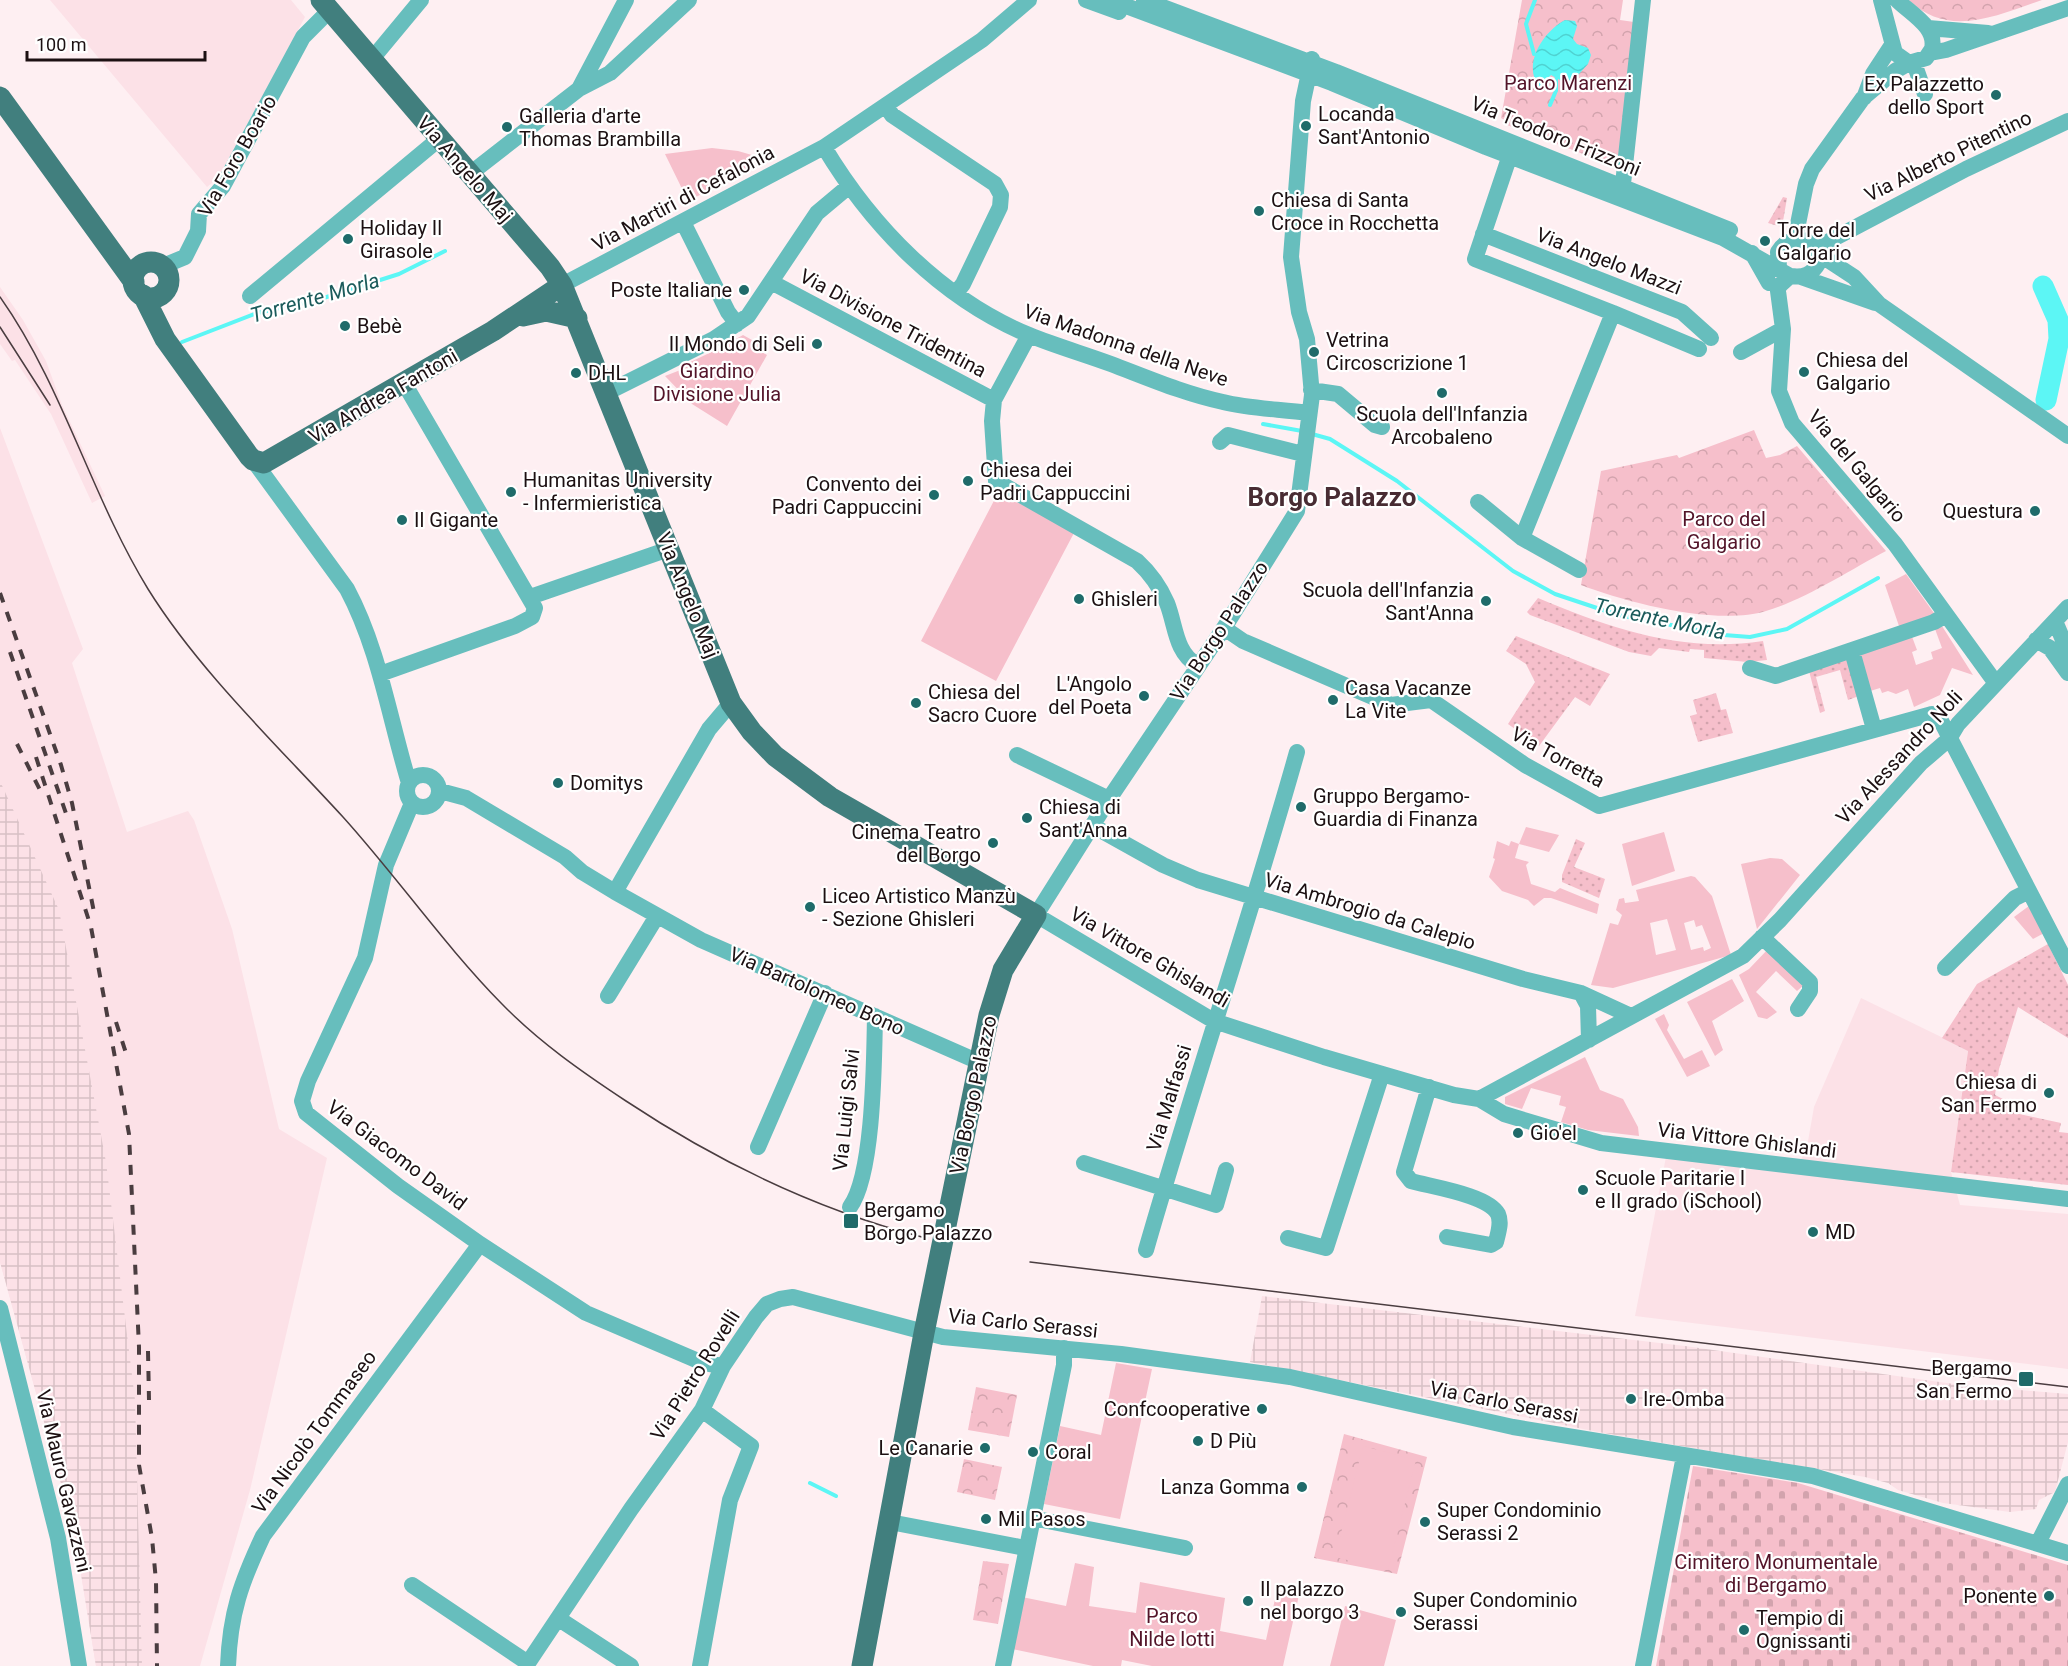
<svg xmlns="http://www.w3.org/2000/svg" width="2068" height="1666" font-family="Roboto,sans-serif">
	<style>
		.built { fill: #fce1e7 }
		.industrial { fill: url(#industrial-grid) }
		.grass { fill: url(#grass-dots) }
		.cemetery { fill: url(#cemetery-stones) }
		.park { fill: url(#park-crowns) }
		.garden { fill: #f6bfcb; fill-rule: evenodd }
		.water { fill: url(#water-waves) }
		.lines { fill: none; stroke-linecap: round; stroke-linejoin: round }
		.stream { stroke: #5cf6f5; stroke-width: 4 }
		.river { stroke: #5cf6f5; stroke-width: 21 }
		.minor { stroke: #67bebd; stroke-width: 16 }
		.major { stroke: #417f7e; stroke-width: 21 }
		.tram { stroke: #4a3d40; stroke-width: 1.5 }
		.rail { stroke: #4a3d40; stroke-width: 4; stroke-dasharray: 10 10; stroke-linecap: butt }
		.poi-dot { fill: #1f6b6a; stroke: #fff; stroke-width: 2 }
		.labels { text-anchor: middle; stroke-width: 4.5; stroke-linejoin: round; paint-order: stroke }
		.park-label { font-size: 20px; fill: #531429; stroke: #fff }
		.poi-label { font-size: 20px; fill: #1c1012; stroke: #fff; text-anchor: start }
		.street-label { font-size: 20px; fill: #1c1012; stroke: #fff }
		.water-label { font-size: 21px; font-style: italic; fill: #1b5b5b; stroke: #fff }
		.district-label { font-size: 26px; font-weight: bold; fill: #482c33; stroke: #fff }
	</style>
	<defs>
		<pattern id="industrial-grid" width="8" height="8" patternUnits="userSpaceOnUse" patternTransform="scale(1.5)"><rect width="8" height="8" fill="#fce1e7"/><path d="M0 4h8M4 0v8" fill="none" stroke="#d7c0c5"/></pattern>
		<pattern id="grass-dots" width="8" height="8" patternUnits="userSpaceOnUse" patternTransform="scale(1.5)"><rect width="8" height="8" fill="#f6bfcb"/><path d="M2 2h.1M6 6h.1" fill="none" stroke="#d2a3ad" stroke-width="1.8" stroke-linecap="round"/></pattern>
		<pattern id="cemetery-stones" width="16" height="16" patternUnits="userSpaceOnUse" patternTransform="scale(1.5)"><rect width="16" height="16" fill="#f6bfcb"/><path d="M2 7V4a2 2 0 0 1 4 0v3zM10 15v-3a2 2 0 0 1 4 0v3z" fill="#d2a3ad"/></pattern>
		<pattern id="park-crowns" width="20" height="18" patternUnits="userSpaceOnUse" patternTransform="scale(1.5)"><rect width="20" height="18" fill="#f6bfcb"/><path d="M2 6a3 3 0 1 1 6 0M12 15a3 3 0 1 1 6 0" fill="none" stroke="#d2a3ad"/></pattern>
		<pattern id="water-waves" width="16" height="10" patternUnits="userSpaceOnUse" patternTransform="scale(1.5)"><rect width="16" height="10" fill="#5cf6f5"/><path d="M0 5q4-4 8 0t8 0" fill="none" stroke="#4fd2d1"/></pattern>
	</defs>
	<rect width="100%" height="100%" fill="#feeff2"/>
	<path class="built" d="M50 0H291L305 17 218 178 207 187Z
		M0 287 23 320 46 361 62 405 105 496 92 503 51 414 15 360 12 361 0 344Z
		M0 428 83 649 72 663 127 832 188 811 194 820 232 929 279 1129 327 1158 250 1490 200 1666H96L74 1531 0 1262Z
		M1861 998 1968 1050 1951 1172 1960 1205 2068 1214V1369L1635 1316 1666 1157 1795 1172 1807 1147 1814 1107Z"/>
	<path class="industrial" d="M0 781 59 910 106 1162 135 1400 142 1666H96L74 1531 0 1262Z
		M1262 1296 1685 1346 1961 1385 2068 1394V1442L2055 1492 2039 1500 2036 1509 2010 1512 1943 1503 1898 1490 1888 1483 1865 1477 1598 1432 1250 1362Z"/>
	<path class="grass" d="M1783 197 1787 198 1782 227 1768 223Z
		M1538 598C1612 629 1681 653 1763 641L1767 660 1748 662 1704 658V650L1690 649 1689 652 1659 648 1651 656 1629 652 1530 615 1527 612Z
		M1516 636 1610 674 1590 706 1575 697 1539 746 1508 724 1535 682 1526 664 1506 651Z
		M1849 658 1859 696 1848 700 1840 670 1816 677 1825 711 1820 713 1809 671Z
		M1716 693 1721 710 1726 709 1733 733 1698 742 1690 716 1697 714 1693 700Z
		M1576 839 1585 843 1574 867 1605 879 1599 898 1562 882V875Z
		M2048 944 2068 985V1038L2018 1007 1999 1069 1995 1095 2009 1102 2011 1109 2015 1113 2061 1123 2059 1132 2068 1133V1185L1951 1172 1968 1051 1942 1038 1977 984Z"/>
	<path class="cemetery" d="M1693 1466 1798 1483 2068 1565V1666H1656Z"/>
	<path class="park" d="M1522 0H1623L1620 20 1634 22 1621 156 1616 155 1615 163 1620 168 1507 125 1508 122 1501 118Z
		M1909 0H2042C1998 15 1948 39 1909 0Z
		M1754 430 1766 458 1780 455 1797 446 1886 551C1850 570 1804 600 1766 611 1717 626 1628 603 1581 585L1601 471 1677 455 1679 458Z
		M976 1387 1017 1395 1009 1437 968 1430Z
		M1344 1434 1427 1457 1397 1574 1314 1558Z
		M964 1459 1002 1467 995 1500 957 1492Z
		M983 1561 1009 1564 998 1624 973 1620Z"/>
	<path class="garden" d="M712 148 738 151 769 160 688 201 665 154Z
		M743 335 761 345 762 352 767 355 727 426 692 404 665 376 683 369 682 366 722 347 723 349 727 347V344Z
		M999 491 1075 531 996 681 921 641Z
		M1906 574 1936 616 1900 629 1885 585Z
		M1942 626 1973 675 1952 668 1940 695 1914 707 1908 689 1896 694 1888 691 1882 693 1880 688 1867 692 1858 655 1911 634 1917 650 1912 652 1916 665 1933 659 1931 652 1942 648 1935 629Z
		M1526 827 1559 835 1549 852 1519 844 1515 858 1529 862 1526 865 1531 884 1555 892 1560 888 1599 904 1597 914 1551 898H1544L1534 906 1528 900 1502 891 1489 877 1495 859 1493 858 1497 841 1509 846 1511 841 1519 844Z
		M1664 832 1675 871 1632 886 1622 844Z
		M1770 858 1782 859 1800 875 1757 929 1741 864Z
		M1691 876 1695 877 1712 896 1731 955 1613 988 1591 985 1610 923 1618 925 1622 915 1616 910 1619 899 1624 898 1625 903 1639 901 1636 890ZM1667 919 1676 950 1656 955 1650 923ZM1694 920 1696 927 1702 925 1711 948 1704 951 1703 947 1691 950 1684 923Z
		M2033 903 2048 931 2033 939 2014 917Z
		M1769 948 1805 984 1797 991 1776 971 1756 992 1777 1012 1767 1019 1758 1017 1739 975 1749 969Z
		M1732 979 1744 1001 1712 1021 1723 1050 1715 1056 1687 1002Z
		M1664 1014 1669 1025 1667 1030 1684 1059 1702 1050 1710 1066 1687 1077 1655 1019Z
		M1585 1057 1600 1090 1623 1099 1638 1127 1639 1136 1588 1130 1561 1122 1566 1107 1559 1105 1561 1096 1531 1088 1522 1109 1505 1104V1097Z
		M1116 1363 1152 1369 1120 1519 1044 1504 1060 1426 1101 1435Z
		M1363 1446 1416 1460 1388 1570 1335 1557Z
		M1075 1563 1094 1567 1089 1606 1136 1613 1140 1582 1225 1598 1220 1631 1266 1640 1277 1590 1299 1595 1283 1666H1152L1122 1660 1121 1666H1093L1012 1649 1022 1597 1066 1606Z
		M1345 1606 1396 1620 1384 1666H1330Z"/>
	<path class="water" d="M1565 20 1575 21 1577 26 1573 39 1577 44 1588 48 1591 55 1588 64 1569 85 1551 75 1539 87C1522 64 1543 32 1565 20Z"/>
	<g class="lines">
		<path class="stream" d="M1534 54 1526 24 1535 0
			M1556 91V79
			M1550 105 1555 93
			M182 342 257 313 314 301 399 274 445 251
			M1263 424 1302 431
			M1312 434 1330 439 1397 481 1513 571 1555 594 1618 615 1724 635 1750 637 1787 629 1878 578
			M810 1483 836 1496"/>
		<path class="river" d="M2043 286 2058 320 2059 339 2046 400"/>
		<path class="minor" d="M1086 0 1119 12
			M1110 0 1332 83 1486 147 1723 238 1790 276C1804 278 1812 275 1819 262L1816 248C1805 235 1786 238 1778 252L1779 267
			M1144 0 1336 72 1730 230
			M1881 0 1895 53 1909 63 1926 58 1932 49C1937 27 1911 14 1897 0
			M1928 28 1988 33
			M1930 53 1946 50 2068 8
			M372 59 421 0
			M1312 59 1303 101 1291 257 1299 312 1307 339 1312 395 1297 511 1224 628 1109 799 1036 915 1214 1021 1324 1057 1454 1095 1479 1099 1504 1114 1601 1143 2068 1199
			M1914 63 1925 94
			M579 89 610 73 689 0
			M1864 98 1873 74 1892 45
			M886 106 892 115 995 184 1001 195 1000 207 963 284 956 293
			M824 147C872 227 942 299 1029 335 1056 346 1084 354 1111 364 1148 378 1185 394 1223 402 1251 409 1281 409 1309 413
			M1510 155 1475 259 1613 313 1522 538
			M471 173 579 89 626 0
			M1623 184 1643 0
			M683 222 728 312 737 324
			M1483 234 1682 312 1711 338
			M1795 239 1806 184 1812 169 1863 98 1895 71 1909 63
			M1816 248 1966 169 2068 121
			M1752 253 1769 283
			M1819 254 1854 277 1879 304 2068 436
			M163 266 185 257 198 231 199 214 223 186 303 37 330 10
			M1790 276 1779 286 1778 291 1783 329 1779 391 1792 423 1895 544 1995 682
			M1801 277 1875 303
			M773 283 994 400
			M562 285 824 147 982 40 1029 0
			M250 296 439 139
			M1613 313 1699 349
			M1029 335 994 400 992 421 996 481 1137 561C1149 572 1160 587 1167 603 1176 626 1175 652 1197 665
			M1741 352 1783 329
			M1311 390 1338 394 1375 425 1382 427
			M606 393 714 339 748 316 817 213 848 187
			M1220 442 1228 435 1303 454
			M253 460 347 589C379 649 389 717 409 783
			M1478 502 1522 538 1579 570
			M530 597 669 549
			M2055 621 2068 652
			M1224 628 1243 641 1391 705 1431 700 1525 765 1599 806 1932 714 1940 719 2068 966
			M2036 640 2050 648 2068 673
			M1852 651 1874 729
			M1750 668 1776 676 1934 622 1946 615
			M380 674 515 626 532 617 535 608 404 383
			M1017 755 1109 799
			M407 791a16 16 0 1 1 32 0a16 16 0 1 1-32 0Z
			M440 791 466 798 565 857 582 872 615 892 701 940 979 1062
			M412 803 386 865 365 958 308 1081 302 1101 306 1113 398 1186 480 1244 586 1313 703 1363 723 1366
			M1093 826 1163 865 1198 880 1523 979 1581 993 1631 1016
			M615 892 709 729 731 703
			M1762 937 1810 982V991L1798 1009
			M1945 968 2015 898 2029 891
			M1581 993 1588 1006 1589 1040
			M608 996 657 916
			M1429 1087 1404 1172 1411 1181C1432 1187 1488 1195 1498 1214 1502 1223 1498 1233 1496 1242L1491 1245 1447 1237
			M1479 1099 1743 956 1780 920 1921 763 1949 739 1958 724 2068 607
			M758 1147 825 993
			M1084 1163 1216 1205 1226 1170
			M850 1207C874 1174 874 1060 875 1016
			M1288 1238 1326 1248 1382 1074
			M1146 1250C1194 1083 1250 919 1297 752
			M0 1308 58 1538 79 1666
			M1032 1518 1185 1548
			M890 1522 1025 1548
			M2038 1543 2068 1484
			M412 1585 528 1663
			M559 1619 631 1666
			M228 1666C230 1613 241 1583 263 1536L480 1244
			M526 1666 631 1509 702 1410 723 1366 756 1317 767 1304 780 1299 793 1297 943 1337 1121 1354 1290 1377 1513 1427 1813 1476 2068 1553
			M700 1666 730 1500 751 1446 702 1410
			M1003 1666 1064 1365V1348
			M1643 1666 1684 1456"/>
		<path class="major" d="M321 0 550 267 562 285 731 703 752 732 775 756 830 797 1036 915 1003 970 989 1015 924 1333 862 1666
			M0 97 134 282
			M133 280a18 18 0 1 1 36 0a18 18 0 1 1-36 0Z
			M143 295 165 339 249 456 253 460 264 463 493 331 562 285
			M523 316 546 311 577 318"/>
		<path class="tram" d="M0 297C63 386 91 496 148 589 199 671 278 746 343 817 398 878 445 946 502 1004 539 1042 582 1072 626 1101 718 1162 814 1209 922 1237
			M0 327 50 405
			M1030 1262 2068 1387"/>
		<path class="rail" d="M0 593 61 765 72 803 94 912
			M10 652 69 822
			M17 744 42 794
			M36 757 91 927 129 1134 139 1347V1465L152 1538 156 1581 157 1666
			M116 1022 126 1053
			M148 1351 149 1400"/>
	</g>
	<g class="poi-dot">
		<circle cx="1996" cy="95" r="6"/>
		<circle cx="1306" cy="126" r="6"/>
		<circle cx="507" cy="127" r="6"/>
		<circle cx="1259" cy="211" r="6"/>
		<circle cx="348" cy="239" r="6"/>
		<circle cx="1765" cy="241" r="6"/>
		<circle cx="744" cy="290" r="6"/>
		<circle cx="345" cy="326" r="6"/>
		<circle cx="817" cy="344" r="6"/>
		<circle cx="1314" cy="352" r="6"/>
		<circle cx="1804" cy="372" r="6"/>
		<circle cx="576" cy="373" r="6"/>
		<circle cx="1442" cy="393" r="6"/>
		<circle cx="968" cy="481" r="6"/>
		<circle cx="511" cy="492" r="6"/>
		<circle cx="934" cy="495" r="6"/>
		<circle cx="2035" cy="511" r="6"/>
		<circle cx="402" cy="520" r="6"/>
		<circle cx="1079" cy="599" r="6"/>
		<circle cx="1486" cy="601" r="6"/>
		<circle cx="1144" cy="696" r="6"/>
		<circle cx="1333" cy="700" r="6"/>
		<circle cx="916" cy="703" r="6"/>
		<circle cx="558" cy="783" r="6"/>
		<circle cx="1301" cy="807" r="6"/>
		<circle cx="1027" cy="818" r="6"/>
		<circle cx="993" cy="843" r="6"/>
		<circle cx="810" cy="907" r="6"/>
		<circle cx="2049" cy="1093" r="6"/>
		<circle cx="1518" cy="1133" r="6"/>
		<circle cx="1583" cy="1190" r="6"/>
		<rect x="843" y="1213" width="16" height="16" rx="3"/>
		<circle cx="1813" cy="1232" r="6"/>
		<rect x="2018" y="1371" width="16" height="16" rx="3"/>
		<circle cx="1631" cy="1399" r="6"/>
		<circle cx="1262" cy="1409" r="6"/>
		<circle cx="1198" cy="1441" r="6"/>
		<circle cx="985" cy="1448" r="6"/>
		<circle cx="1033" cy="1452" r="6"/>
		<circle cx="1302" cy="1487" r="6"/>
		<circle cx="986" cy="1519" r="6"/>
		<circle cx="1425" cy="1522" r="6"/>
		<circle cx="2049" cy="1596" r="6"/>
		<circle cx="1248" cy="1601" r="6"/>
		<circle cx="1401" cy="1612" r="6"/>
		<circle cx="1744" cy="1630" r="6"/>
	</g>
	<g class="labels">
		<g class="park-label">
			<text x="1568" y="90">Parco Marenzi</text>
			<text x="717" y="378">Giardino<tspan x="717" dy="23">Divisione Julia</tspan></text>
			<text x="1724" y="526">Parco del<tspan x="1724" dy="23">Galgario</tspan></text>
			<text x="1776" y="1569">Cimitero Monumentale<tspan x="1776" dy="23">di Bergamo</tspan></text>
			<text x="1172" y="1623">Parco<tspan x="1172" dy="23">Nilde Iotti</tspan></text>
		</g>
		<g class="poi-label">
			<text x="1984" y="91" text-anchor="end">Ex Palazzetto<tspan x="1984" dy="23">dello Sport</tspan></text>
			<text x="1318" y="121">Locanda<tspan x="1318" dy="23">Sant'Antonio</tspan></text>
			<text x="519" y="123">Galleria d'arte<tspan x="519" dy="23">Thomas Brambilla</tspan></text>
			<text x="1271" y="207">Chiesa di Santa<tspan x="1271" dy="23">Croce in Rocchetta</tspan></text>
			<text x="360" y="235">Holiday Il<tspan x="360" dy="23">Girasole</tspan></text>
			<text x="1777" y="237">Torre del<tspan x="1777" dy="23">Galgario</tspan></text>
			<text x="732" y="297" text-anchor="end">Poste Italiane</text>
			<text x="357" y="333">Bebè</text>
			<text x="1326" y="347">Vetrina<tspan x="1326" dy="23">Circoscrizione 1</tspan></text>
			<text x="805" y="351" text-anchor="end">Il Mondo di Seli</text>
			<text x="1816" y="367">Chiesa del<tspan x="1816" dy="23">Galgario</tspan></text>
			<text x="588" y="380">DHL</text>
			<text x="1442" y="421" text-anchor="middle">Scuola dell'Infanzia<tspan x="1442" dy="23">Arcobaleno</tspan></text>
			<text x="980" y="477">Chiesa dei<tspan x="980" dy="23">Padri Cappuccini</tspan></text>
			<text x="523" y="487">Humanitas University<tspan x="523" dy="23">- Infermieristica</tspan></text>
			<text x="922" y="491" text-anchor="end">Convento dei<tspan x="922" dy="23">Padri Cappuccini</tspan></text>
			<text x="2023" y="518" text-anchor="end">Questura</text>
			<text x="414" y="527">Il Gigante</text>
			<text x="1474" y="597" text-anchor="end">Scuola dell'Infanzia<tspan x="1474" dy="23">Sant'Anna</tspan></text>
			<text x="1091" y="606">Ghisleri</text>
			<text x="1132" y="691" text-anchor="end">L'Angolo<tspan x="1132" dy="23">del Poeta</tspan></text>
			<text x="1345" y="695">Casa Vacanze<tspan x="1345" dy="23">La Vite</tspan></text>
			<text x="928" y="699">Chiesa del<tspan x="928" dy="23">Sacro Cuore</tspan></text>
			<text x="570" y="790">Domitys</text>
			<text x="1313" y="803">Gruppo Bergamo-<tspan x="1313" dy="23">Guardia di Finanza</tspan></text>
			<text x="1039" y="814">Chiesa di<tspan x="1039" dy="23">Sant'Anna</tspan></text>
			<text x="981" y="839" text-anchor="end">Cinema Teatro<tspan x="981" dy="23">del Borgo</tspan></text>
			<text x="822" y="903">Liceo Artistico Manzù<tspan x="822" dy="23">- Sezione Ghisleri</tspan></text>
			<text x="2037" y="1089" text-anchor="end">Chiesa di<tspan x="2037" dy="23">San Fermo</tspan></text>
			<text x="1530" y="1140">Gio'el</text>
			<text x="1595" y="1185">Scuole Paritarie I<tspan x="1595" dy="23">e II grado (iSchool)</tspan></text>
			<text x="864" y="1217">Bergamo<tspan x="864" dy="23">Borgo Palazzo</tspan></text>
			<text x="1825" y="1239">MD</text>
			<text x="2012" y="1375" text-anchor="end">Bergamo<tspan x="2012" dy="23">San Fermo</tspan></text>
			<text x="1643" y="1406">Ire-Omba</text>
			<text x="1250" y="1416" text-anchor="end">Confcooperative</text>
			<text x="1210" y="1448">D Più</text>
			<text x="973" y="1455" text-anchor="end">Le Canarie</text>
			<text x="1045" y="1459">Coral</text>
			<text x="1290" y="1494" text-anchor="end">Lanza Gomma</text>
			<text x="1437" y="1517">Super Condominio<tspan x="1437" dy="23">Serassi 2</tspan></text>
			<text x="998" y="1526">Mil Pasos</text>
			<text x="1260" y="1596">Il palazzo<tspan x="1260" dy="23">nel borgo 3</tspan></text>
			<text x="2037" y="1603" text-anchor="end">Ponente</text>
			<text x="1413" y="1607">Super Condominio<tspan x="1413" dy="23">Serassi</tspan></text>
			<text x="1756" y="1625">Tempio di<tspan x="1756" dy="23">Ognissanti</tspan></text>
		</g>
		<g class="street-label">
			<text transform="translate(1556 136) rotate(22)" y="7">Via Teodoro Frizzoni</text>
			<text transform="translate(237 156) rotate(-60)" y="7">Via Foro Boario</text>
			<text transform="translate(1948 156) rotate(-26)" y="7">Via Alberto Pitentino</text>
			<text transform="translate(465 169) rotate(49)" y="7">Via Angelo Maj</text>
			<text transform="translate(683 198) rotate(-28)" y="7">Via Martiri di Cefalonia</text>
			<text transform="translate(1609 261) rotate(21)" y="7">Via Angelo Mazzi</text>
			<text transform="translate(893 323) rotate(28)" y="7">Via Divisione Tridentina</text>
			<text transform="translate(1126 345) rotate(19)" y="7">Via Madonna della Neve</text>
			<text transform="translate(383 396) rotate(-30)" y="7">Via Andrea Fantoni</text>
			<text transform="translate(1857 466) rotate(50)" y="7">Via del Galgario</text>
			<text transform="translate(688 595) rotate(68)" y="7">Via Angelo Maj</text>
			<text transform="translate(1219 631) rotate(-57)" y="7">Via Borgo Palazzo</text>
			<text transform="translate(1558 757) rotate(29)" y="7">Via Torretta</text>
			<text transform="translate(1899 757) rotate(-47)" y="7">Via Alessandro Noli</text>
			<text transform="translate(1370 911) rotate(17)" y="7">Via Ambrogio da Calepio</text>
			<text transform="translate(1150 957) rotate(30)" y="7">Via Vittore Ghislandi</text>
			<text transform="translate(817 991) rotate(24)" y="7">Via Bartolomeo Bono</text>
			<text transform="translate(973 1095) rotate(-78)" y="7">Via Borgo Palazzo</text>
			<text transform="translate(1169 1098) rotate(-73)" y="7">Via Malfassi</text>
			<text transform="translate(846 1110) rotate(-84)" y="7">Via Luigi Salvi</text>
			<text transform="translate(1747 1140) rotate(7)" y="7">Via Vittore Ghislandi</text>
			<text transform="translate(397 1155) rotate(37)" y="7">Via Giacomo David</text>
			<text transform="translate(1023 1323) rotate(6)" y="7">Via Carlo Serassi</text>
			<text transform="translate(695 1375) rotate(-58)" y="7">Via Pietro Rovelli</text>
			<text transform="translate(1504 1402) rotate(11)" y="7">Via Carlo Serassi</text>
			<text transform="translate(314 1432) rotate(-54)" y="7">Via Nicolò Tommaseo</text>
			<text transform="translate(64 1481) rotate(77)" y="7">Via Mauro Gavazzeni</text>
		</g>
		<g class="water-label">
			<text transform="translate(315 298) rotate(-16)" y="7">Torrente Morla</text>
			<text transform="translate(1660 619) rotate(12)" y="7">Torrente Morla</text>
		</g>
		<g class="district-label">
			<text x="1332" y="506">Borgo Palazzo</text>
		</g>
	</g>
	<path d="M27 51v9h178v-9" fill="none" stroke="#1c1012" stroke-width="3"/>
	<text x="36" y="51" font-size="18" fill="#1c1012" stroke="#ffffff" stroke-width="4.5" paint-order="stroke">100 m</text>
</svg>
